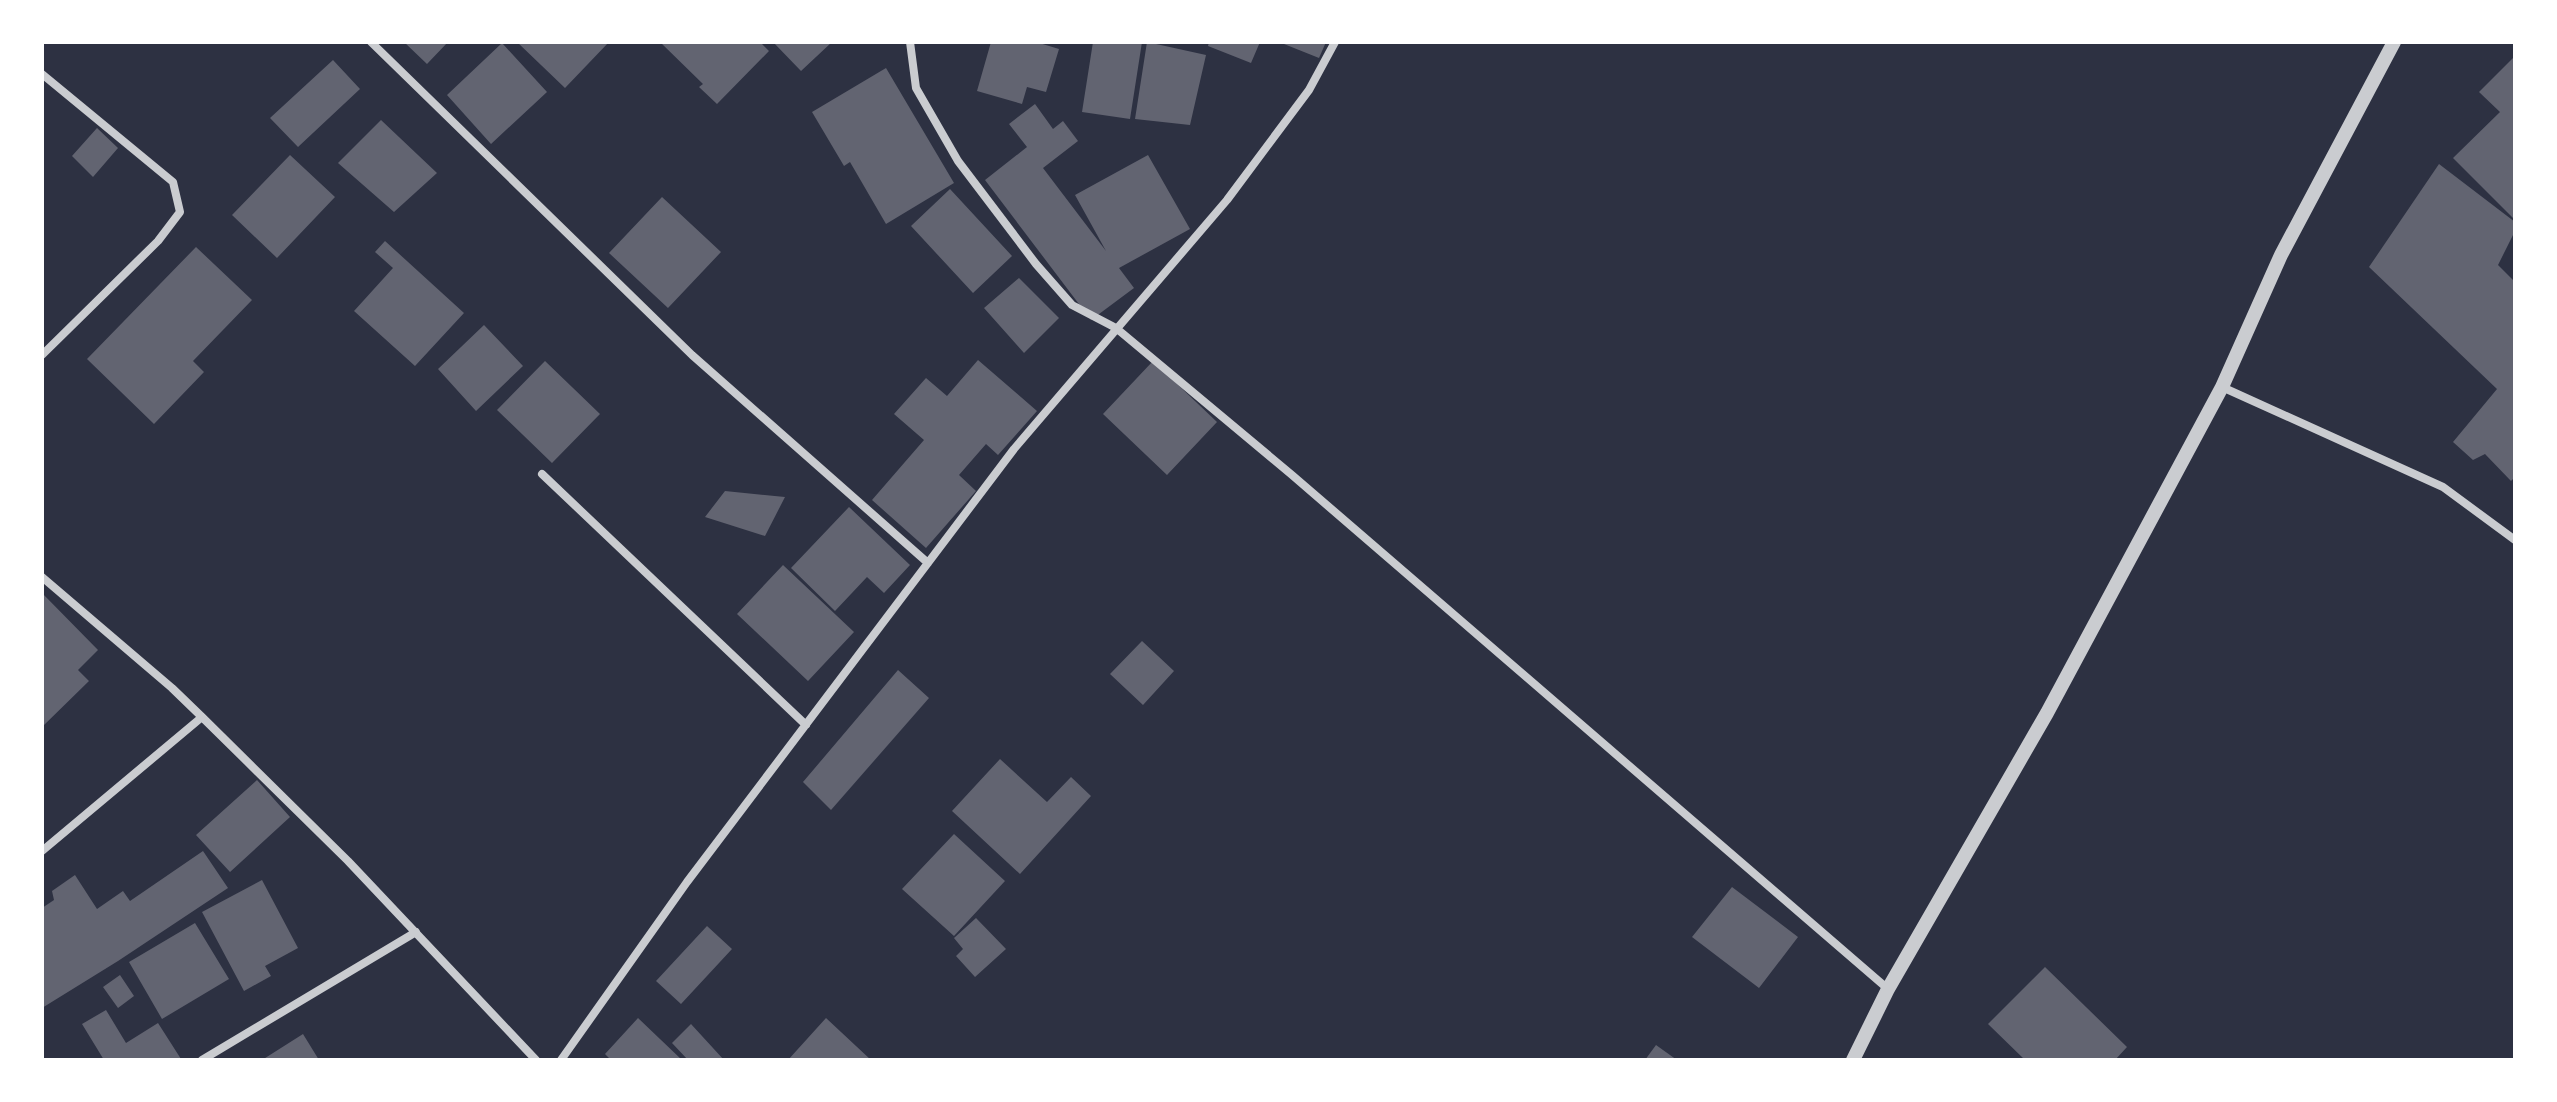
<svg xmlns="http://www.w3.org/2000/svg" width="2557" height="1102" font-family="'Exo 2',sans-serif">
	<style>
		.building { fill: #626471 }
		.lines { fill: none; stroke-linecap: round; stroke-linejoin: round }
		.minor { stroke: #caccd0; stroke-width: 8 }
		.tertiary { stroke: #caccd0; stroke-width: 14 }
	</style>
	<rect width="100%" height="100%" fill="#2d3142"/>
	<path class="building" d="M404 42H448L427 64Z
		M517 42H609L565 88Z
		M660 42H760L769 51 717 104 699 87 703 84Z
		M773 42H832L801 71Z
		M991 42H1036L1059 49 1046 92 1027 87 1022 104 977 91Z
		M1093 42H1142L1130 119 1082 112Z
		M1147 42 1206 55 1190 125 1135 119Z
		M1209 42H1260L1251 63 1208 46Z
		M1279 42H1326L1319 58Z
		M502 43 547 92 491 144 447 95Z
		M2515 56V220L2453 158 2500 112 2479 92Z
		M333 60 360 89 298 147 270 118Z
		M886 68 954 183 886 224 850 162 844 166 812 112Z
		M1035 104 1053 129 1063 121 1078 141 1043 168 1106 251 1075 195 1148 155 1190 229 1119 268 1134 288 1091 320 985 180 1027 147 1009 124Z
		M381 120 437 173 394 212 338 163Z
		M97 128 118 148 93 177 72 156Z
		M290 155 335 197 277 258 232 215Z
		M2439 164 2515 222V231L2498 265 2515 282V477L2511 481 2485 454 2473 460 2453 442 2497 389 2369 267Z
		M950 189 1012 256 973 293 911 226Z
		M662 197 721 252 668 308 609 253Z
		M385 241 464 313 415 366 354 311 393 268 375 252Z
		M196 247 252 300 193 361 204 372 154 424 87 359Z
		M1019 278 1059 318 1024 353 984 308Z
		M484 325 523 366 476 411 438 369Z
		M978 360 1037 411 998 455 986 444 959 475 976 491 926 548 872 500 924 440 894 414 926 378 947 396Z
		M545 361 600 414 552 463 497 410Z
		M1153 361 1217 422 1167 475 1103 414Z
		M725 491 785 497 765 536 705 517Z
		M849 507 910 565 884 593 867 577 835 611 791 568Z
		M783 565 854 632 808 681 737 614Z
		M42 593 98 650 78 670 89 681 42 727Z
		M1142 641 1174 671 1143 705 1110 674Z
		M898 670 929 698 831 810 803 782Z
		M1000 759 1047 802 1071 777 1091 796 1020 874 952 811Z
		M257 780 290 817 230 872 196 835Z
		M954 834 1005 881 954 936 902 889Z
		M203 851 228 888 118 961 42 1008V908L54 900 52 891 75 875 97 909 123 891 130 901Z
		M262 880 298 948 265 966 271 976 244 991 202 912Z
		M1732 887 1798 937 1759 988 1692 937Z
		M976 918 1006 949 975 977 956 956 963 949 954 938Z
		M195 923 229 979 162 1019 129 962Z
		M707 926 732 949 681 1004 656 981Z
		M2045 967 2127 1047 2115 1060H2025L1988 1024Z
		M120 975 134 996 118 1008 103 987Z
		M106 1010 126 1043 158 1023 181 1059 104 1060 82 1024Z
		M638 1018 682 1060H611L605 1054Z
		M826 1018 871 1060H788Z
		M691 1024 724 1060H688L672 1043Z
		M303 1034 319 1060H262Z
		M1656 1045 1677 1060H1645Z"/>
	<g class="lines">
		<path class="minor" d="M371 42 692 355 928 563
			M910 42 916 88 958 161 1036 264 1072 305 1116 328 1292 475 1888 989
			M42 74 173 182 180 212 158 241 42 355
			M2222 387 2443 487 2515 540
			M542 474 806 725
			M42 577 172 688 202 717 348 861 536 1060
			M42 851 202 717
			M202 1060 416 932
			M561 1060 687 882 1014 449 1227 200 1309 90 1335 42"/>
		<path class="tertiary" d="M1853 1060 1888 989 2047 713 2222 387 2281 255 2394 42"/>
	</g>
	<rect width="2557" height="1102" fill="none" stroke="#ffffff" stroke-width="88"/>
</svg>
